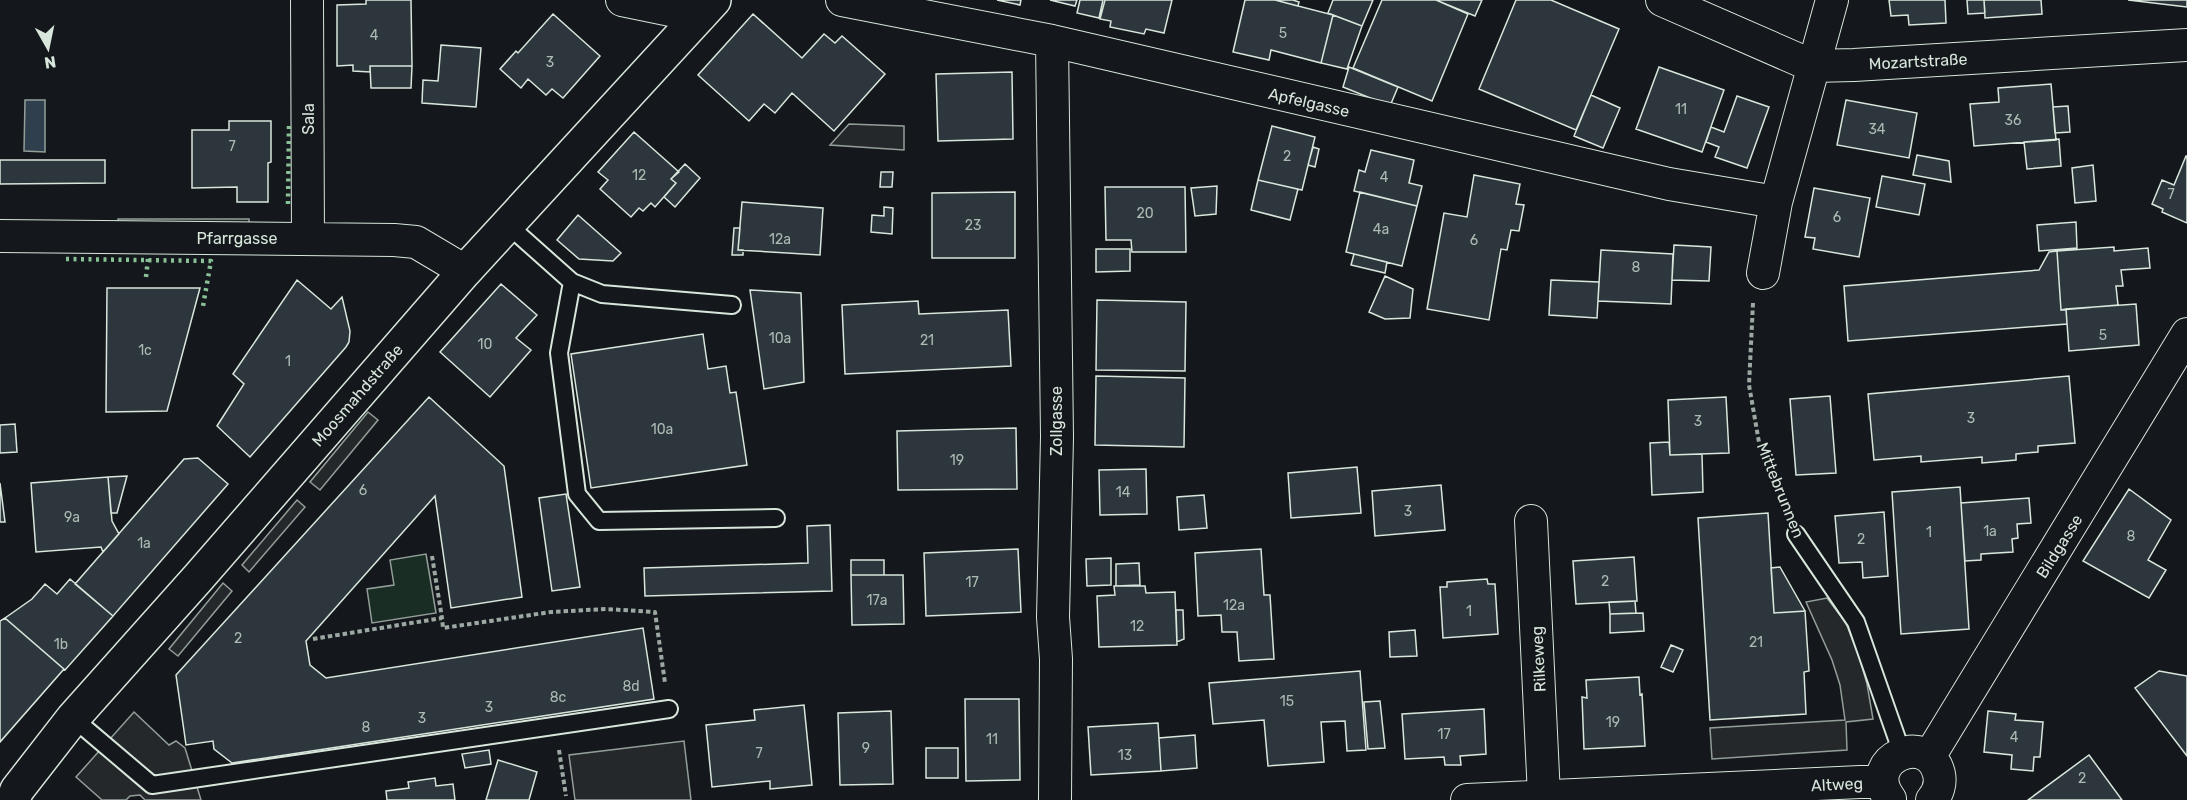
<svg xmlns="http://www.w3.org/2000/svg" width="2187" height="800" font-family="Rubik,sans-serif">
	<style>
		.green { fill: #1a2d24; stroke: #939e99; stroke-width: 1.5 }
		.parking { fill: #24282b; stroke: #939e99; stroke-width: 1.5 }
		.water { fill: #2f3f4d; stroke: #939e99; stroke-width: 1.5 }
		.building { fill: #2c363c; stroke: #d8e6dc; stroke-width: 1.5 }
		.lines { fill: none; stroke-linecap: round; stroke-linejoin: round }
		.lane-casing { stroke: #d8e6dc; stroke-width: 20 }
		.street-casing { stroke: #d8e6dc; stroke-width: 34 }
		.secondary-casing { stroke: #d8e6dc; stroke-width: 36 }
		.path { stroke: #9da8a2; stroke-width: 4; stroke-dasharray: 4.5 3; stroke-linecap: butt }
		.lane { stroke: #14181c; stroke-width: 16 }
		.street { stroke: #14181c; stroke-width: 32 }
		.secondary { stroke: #14181c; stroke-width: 33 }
		.hedge { stroke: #8ac095; stroke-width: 4.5; stroke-dasharray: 3 4.5; stroke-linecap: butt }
		.labels { text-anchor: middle; stroke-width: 4.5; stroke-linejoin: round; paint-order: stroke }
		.number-label { font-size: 14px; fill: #adbab4 }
		.street-label { font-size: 16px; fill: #d8e6dc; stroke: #14181c }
	</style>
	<rect width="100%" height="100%" fill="#14181c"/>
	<path class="green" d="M426 554 436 613 372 623 367 589 394 585 390 560Z"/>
	<path class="parking" d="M849 124 904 126V150L830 145Z
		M118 219H249V232L118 231Z
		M368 412 378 420 320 490 310 482Z
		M297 500 305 507 249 572 242 565Z
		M223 583 232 591 178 656 169 649Z
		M1827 598 1846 623 1860 659 1867 684 1873 719 1846 722 1847 750 1712 759 1710 728 1845 720 1840 685 1832 660 1806 602Z
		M134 712 169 745 176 741 185 748 201 800H145L140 795 130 796 126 800H102L76 777Z
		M684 741 691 800H575L569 755Z"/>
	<path class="water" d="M25 100H45V152L24 151Z"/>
	<path class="building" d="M366 0H411L412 66H370V72L353 71V65L337 66V5L366 4Z
		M997 0H1021L1020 5Z
		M1050 0H1077L1075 6Z
		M1080 0H1103L1099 18 1077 13Z
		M1105 0H1172L1164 33 1146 29 1144 34 1110 27 1111 21 1100 19Z
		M1245 0H1275L1333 15 1321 63 1271 50 1269 60 1233 52Z
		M1275 0H1293L1299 2 1298 6Z
		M1333 0H1373L1362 26 1328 13Z
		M1382 0H1436L1468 14 1432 101 1353 68Z
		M1436 0H1482L1475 16Z
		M1516 0H1551L1619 29 1576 130 1479 89Z
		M1889 0H1945L1946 23 1909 25 1908 15 1891 16Z
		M1967 0H1984L1985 13 1968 14Z
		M1984 0H2041L2042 14 1985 18Z
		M2128 0H2187V7Z
		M553 14 600 56 563 98 552 89 546 95 528 79 521 88 500 69 516 51 518 53Z
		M753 14 802 58 824 34 835 43 842 36 885 74 834 131 792 93 775 113 764 104 749 121 698 75Z
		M1333 15 1362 26 1347 69 1321 63Z
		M441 45 481 48 476 107 422 103 423 80 438 81Z
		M370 66H412L411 88H371Z
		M1349 67 1398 87 1390 106 1343 87Z
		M1659 67 1724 90 1702 152 1636 129Z
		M1012 72 1013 139 938 141 936 74Z
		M2051 84 2056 140 1974 146 1970 104 1999 102 1998 88Z
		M1591 95 1620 108 1603 148 1574 136Z
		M1737 96 1769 107 1747 168 1715 157 1719 147 1706 142 1711 127 1724 132Z
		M1846 100 1917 113 1909 158 1837 145Z
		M2068 106 2070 132 2055 133 2053 107Z
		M229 121H271V162L268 163V202H237V187L192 188V130H229Z
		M1272 126 1315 137 1302 190 1258 180Z
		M634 132 679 172 671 179 676 183 655 207 651 203 643 211 639 208 631 217 600 189 608 180 598 172Z
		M2059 139 2061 166 2027 169 2024 142Z
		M1313 147 1319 149 1315 167 1308 165Z
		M1371 150 1414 160 1409 183 1422 186 1417 206 1354 191 1359 170 1365 172Z
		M1917 155 1949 161 1951 182 1913 175Z
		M2186 156H2187V223L2162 212 2163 209 2152 204 2162 180 2174 185Z
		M0 160H105V183L0 184Z
		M685 164 700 178 675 207 664 197 676 183 671 179Z
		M2093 165 2096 201 2075 203 2072 168Z
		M881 172H893L892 187H880Z
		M1474 175 1520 184 1516 204 1524 205 1519 231 1511 230 1507 250 1501 249 1489 320 1427 309 1444 213 1467 217Z
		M1882 176 1925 184 1919 215 1876 207Z
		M1258 180 1298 189 1290 220 1251 210Z
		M1217 186 1216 214 1195 216 1191 188Z
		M1105 187H1185L1186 252H1132L1131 240H1106Z
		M1814 188 1870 198 1859 257 1813 249 1815 238 1805 237Z
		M1015 192V258H932V193Z
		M1360 192 1417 206 1402 266 1346 252Z
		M742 202 823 208 820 255 738 250Z
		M884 207 893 208 892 234 871 232 872 215 884 216Z
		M578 215 621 253 613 261 579 259 557 240Z
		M2076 222 2077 248 2039 251 2037 225Z
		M734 228H740L738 250H743V255H732Z
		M1674 245 1711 247 1709 281 1672 280Z
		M2114 247V251L2148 248 2150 268 2121 270 2123 286H2116L2118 305 2061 310 2057 251Z
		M1096 249H1130V271L1096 272Z
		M1601 250 1673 254 1671 304 1598 301Z
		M2057 251 2061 310 2066 309 2067 324 1848 341 1844 286 2039 270 2049 252Z
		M1354 254 1387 262 1385 273 1351 265Z
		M1385 276 1413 289 1410 318 1385 319 1369 312Z
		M297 280 331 309 342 297 350 331 349 342 346 347 250 457 217 426 244 384 233 374Z
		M1551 280 1599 282 1597 318 1549 315Z
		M501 284 537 315 516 338 531 350 490 397 440 352Z
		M107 288H200L167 411 106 412Z
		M750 290 801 293 804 382 764 389Z
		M1097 300 1186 302 1185 371 1096 370Z
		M918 301 919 314 1008 310 1011 366 845 374 842 305Z
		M2136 304 2139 345 2069 351 2066 309Z
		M703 334 708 369 726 366 730 393 736 392 747 465 591 488 571 354Z
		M1096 376 1185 378 1184 447 1095 445Z
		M2069 376 2075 443 2038 446V452L2016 454V460L1982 463V457L1921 462V456L1874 460 1868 394Z
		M1830 396 1836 473 1796 475 1790 399Z
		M429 397 504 466 522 597 451 608 435 496 306 641 310 665 326 678 643 628 654 699 232 763 214 749 213 741 186 745 176 675Z
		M1726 397 1729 453 1670 455 1668 400Z
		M15 424 17 452 0 453V425Z
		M1016 428 1017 489 898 490 897 431Z
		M1669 442 1670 455 1702 454 1703 492 1652 495 1650 443Z
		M198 458 228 484 113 616 75 584 184 459Z
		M1357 467 1361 513 1291 518 1288 473Z
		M1146 469 1147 514 1100 515 1099 470Z
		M127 476 117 513H111L108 477Z
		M108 477 112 521 119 534 103 552 101 547 36 552 31 483Z
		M0 483 5 522H0Z
		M1441 485 1445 530 1375 536 1372 491Z
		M1960 487 1969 629 1901 634 1892 492Z
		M2129 489 2171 520 2148 560 2166 570 2149 598 2083 561Z
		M566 494 580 587 552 591 539 498Z
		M1204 495 1207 528 1179 530 1177 497Z
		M2029 498 2031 523 2017 524 2018 538 2012 539 2013 552 1981 554V560L1965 561 1961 503Z
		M1884 512 1888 576 1863 578 1862 562 1839 563 1835 516Z
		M1768 513 1774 613 1805 611 1809 671 1804 672 1806 714 1710 720 1698 518Z
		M830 525 832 591 645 596 644 568 808 563 807 526Z
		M1018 549 1021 612 926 616 924 553Z
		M1261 549 1264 595H1270L1274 659 1239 661 1237 632H1222L1221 615 1198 616 1195 553Z
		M1634 557 1637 601 1576 604 1573 561Z
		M1111 558V585L1087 586 1086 559Z
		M851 560H884V575H851Z
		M1139 563 1140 585 1116 586V564Z
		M1780 567 1805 611 1774 613 1771 568Z
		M851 575H903L904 624 852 625Z
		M70 579 113 616 65 670 5 618 32 599 45 584 57 594Z
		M1487 579 1488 584H1495L1498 634 1443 638 1440 587H1447V582Z
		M1114 586H1145L1146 593 1175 592 1177 645 1099 647 1097 596 1115 595Z
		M1635 601 1636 613 1610 614 1609 602Z
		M1176 610H1183L1184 639 1177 642Z
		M1643 613 1644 631 1610 633V614Z
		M5 618 64 669 0 742V621Z
		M1415 630 1417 656 1390 657 1389 632Z
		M1671 645 1683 650 1673 672 1661 667Z
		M1360 671 1366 750 1347 751 1345 721 1321 722 1324 762 1268 766 1264 720 1213 724 1209 683Z
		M2159 671 2187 676V756L2135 688Z
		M1639 677 1640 695 1642 694 1645 746 1584 749 1582 697 1587 698 1586 680Z
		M965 699H1019L1020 780 966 781Z
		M1380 701 1385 748 1368 749 1364 702Z
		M804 705 812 785 770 789V781L712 787 706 725 755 720 754 710Z
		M1484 709 1486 754 1460 756 1461 765H1445L1444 757 1405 759 1402 714Z
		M891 711 893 784 840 785 838 713Z
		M1988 711 2016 714 2015 720 2043 722 2040 757H2034L2033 771 2011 769 2012 755 1984 752Z
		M1158 723 1161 771 1091 775 1088 727Z
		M1195 735 1197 768 1161 771 1159 738Z
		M926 748H958V778H926Z
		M489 750 491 764 465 768 462 754Z
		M2089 755 2122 800H2028Z
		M498 760 537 772 529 800H486Z
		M435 778 436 786 453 784 455 800H387L386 791 409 788 408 782Z"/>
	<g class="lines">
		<defs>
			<path id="lane" d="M508 225 572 282 559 353 577 494 599 521 776 518
				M572 282 602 294 732 305
				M1796 534 1856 622 1902 753
				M73 718 152 785 669 709"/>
			<path id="street" d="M307 0 308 239
				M622 0 700 16
				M842 0 1052 41 1669 184 1776 202
				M1662 0 1813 66 1854 65 2187 45
				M1052 41 1057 437 1053 617 1056 659 1055 800
				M0 236 394 240 416 242 465 271
				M1763 273 1776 202 1832 0
				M1531 521 1544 796
				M1929 757 2187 334
				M1890 799C1860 760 1928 729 1939 774 1941 783 1938 793 1932 800
				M1467 800 1882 781"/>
			<path id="secondary" d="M13 800 17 790 73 718 198 578 465 271 714 0"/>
		</defs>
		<use href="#lane" class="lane-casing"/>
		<use href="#street" class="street-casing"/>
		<use href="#secondary" class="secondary-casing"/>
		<path class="path" d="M1753 303 1749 385 1760 448 1787 511
			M432 556 442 618
			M313 639 442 618 443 628 551 612 606 609 655 612 665 683
			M559 750 566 796"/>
		<use href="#lane" class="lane"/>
		<use href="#street" class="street"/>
		<use href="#secondary" class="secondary"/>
		<path class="hedge" d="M288 204 289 125
			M66 259 211 261 203 306
			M146 277 148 259"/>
	</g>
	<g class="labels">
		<g class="number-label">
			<text x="1283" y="38">5</text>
			<text x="374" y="40">4</text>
			<text x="550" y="67">3</text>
			<text x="1681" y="114">11</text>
			<text x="2013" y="125">36</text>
			<text x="1877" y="134">34</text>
			<text x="232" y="151">7</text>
			<text x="1287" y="161">2</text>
			<text x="639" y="180">12</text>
			<text x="1384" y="182">4</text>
			<text x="2171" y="199">7</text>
			<text x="1145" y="218">20</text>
			<text x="1837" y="222">6</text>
			<text x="973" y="230">23</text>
			<text x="1381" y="234">4a</text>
			<text x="780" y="244">12a</text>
			<text x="1474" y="245">6</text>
			<text x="1636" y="272">8</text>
			<text x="2103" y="340">5</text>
			<text x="780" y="343">10a</text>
			<text x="927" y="345">21</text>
			<text x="485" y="349">10</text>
			<text x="145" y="355">1c</text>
			<text x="288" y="366">1</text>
			<text x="1971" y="423">3</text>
			<text x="1698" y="426">3</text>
			<text x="662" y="434">10a</text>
			<text x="957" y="465">19</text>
			<text x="363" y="495">6</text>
			<text x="1123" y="497">14</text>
			<text x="1408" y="516">3</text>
			<text x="72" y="522">9a</text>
			<text x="1990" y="536">1a</text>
			<text x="1929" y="537">1</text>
			<text x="2131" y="541">8</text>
			<text x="1861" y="544">2</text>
			<text x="144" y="548">1a</text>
			<text x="1605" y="586">2</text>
			<text x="972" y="587">17</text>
			<text x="877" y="605">17a</text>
			<text x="1234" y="610">12a</text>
			<text x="1469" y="616">1</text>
			<text x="1137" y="631">12</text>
			<text x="238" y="643">2</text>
			<text x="1756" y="647">21</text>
			<text x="61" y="649">1b</text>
			<text x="631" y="691">8d</text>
			<text x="558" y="702">8c</text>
			<text x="1287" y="706">15</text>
			<text x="489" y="712">3</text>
			<text x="422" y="723">3</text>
			<text x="1613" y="727">19</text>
			<text x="366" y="732">8</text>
			<text x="1444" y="739">17</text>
			<text x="2014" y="742">4</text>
			<text x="992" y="744">11</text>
			<text x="866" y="753">9</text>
			<text x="759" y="758">7</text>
			<text x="1125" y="760">13</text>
			<text x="2082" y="783">2</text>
		</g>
		<g class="street-label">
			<text transform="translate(1918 61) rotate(-3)" y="6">Mozartstraße</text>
			<text transform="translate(1309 102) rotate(13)" y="6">Apfelgasse</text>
			<text transform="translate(308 119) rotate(-90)" y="6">Sala</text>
			<text x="237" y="244">Pfarrgasse</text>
			<text transform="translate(357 395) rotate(-49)" y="6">Moosmahdstraße</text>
			<text transform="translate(1056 421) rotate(-90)" y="6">Zollgasse</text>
			<text transform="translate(1781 490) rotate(68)" y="6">Mittebrunnen</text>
			<text transform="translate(2059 546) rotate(-58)" y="6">Bildgasse</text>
			<text transform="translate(1538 659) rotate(-93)" y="6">Rilkeweg</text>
			<text transform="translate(1837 784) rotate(-3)" y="6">Altweg</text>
		</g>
	</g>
	<g transform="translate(48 48) rotate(171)" stroke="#14181c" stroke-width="4.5" paint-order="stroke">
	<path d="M0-4.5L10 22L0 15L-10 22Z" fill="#d8e6dc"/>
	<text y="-9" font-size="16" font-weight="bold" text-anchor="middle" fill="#d8e6dc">N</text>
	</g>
</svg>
